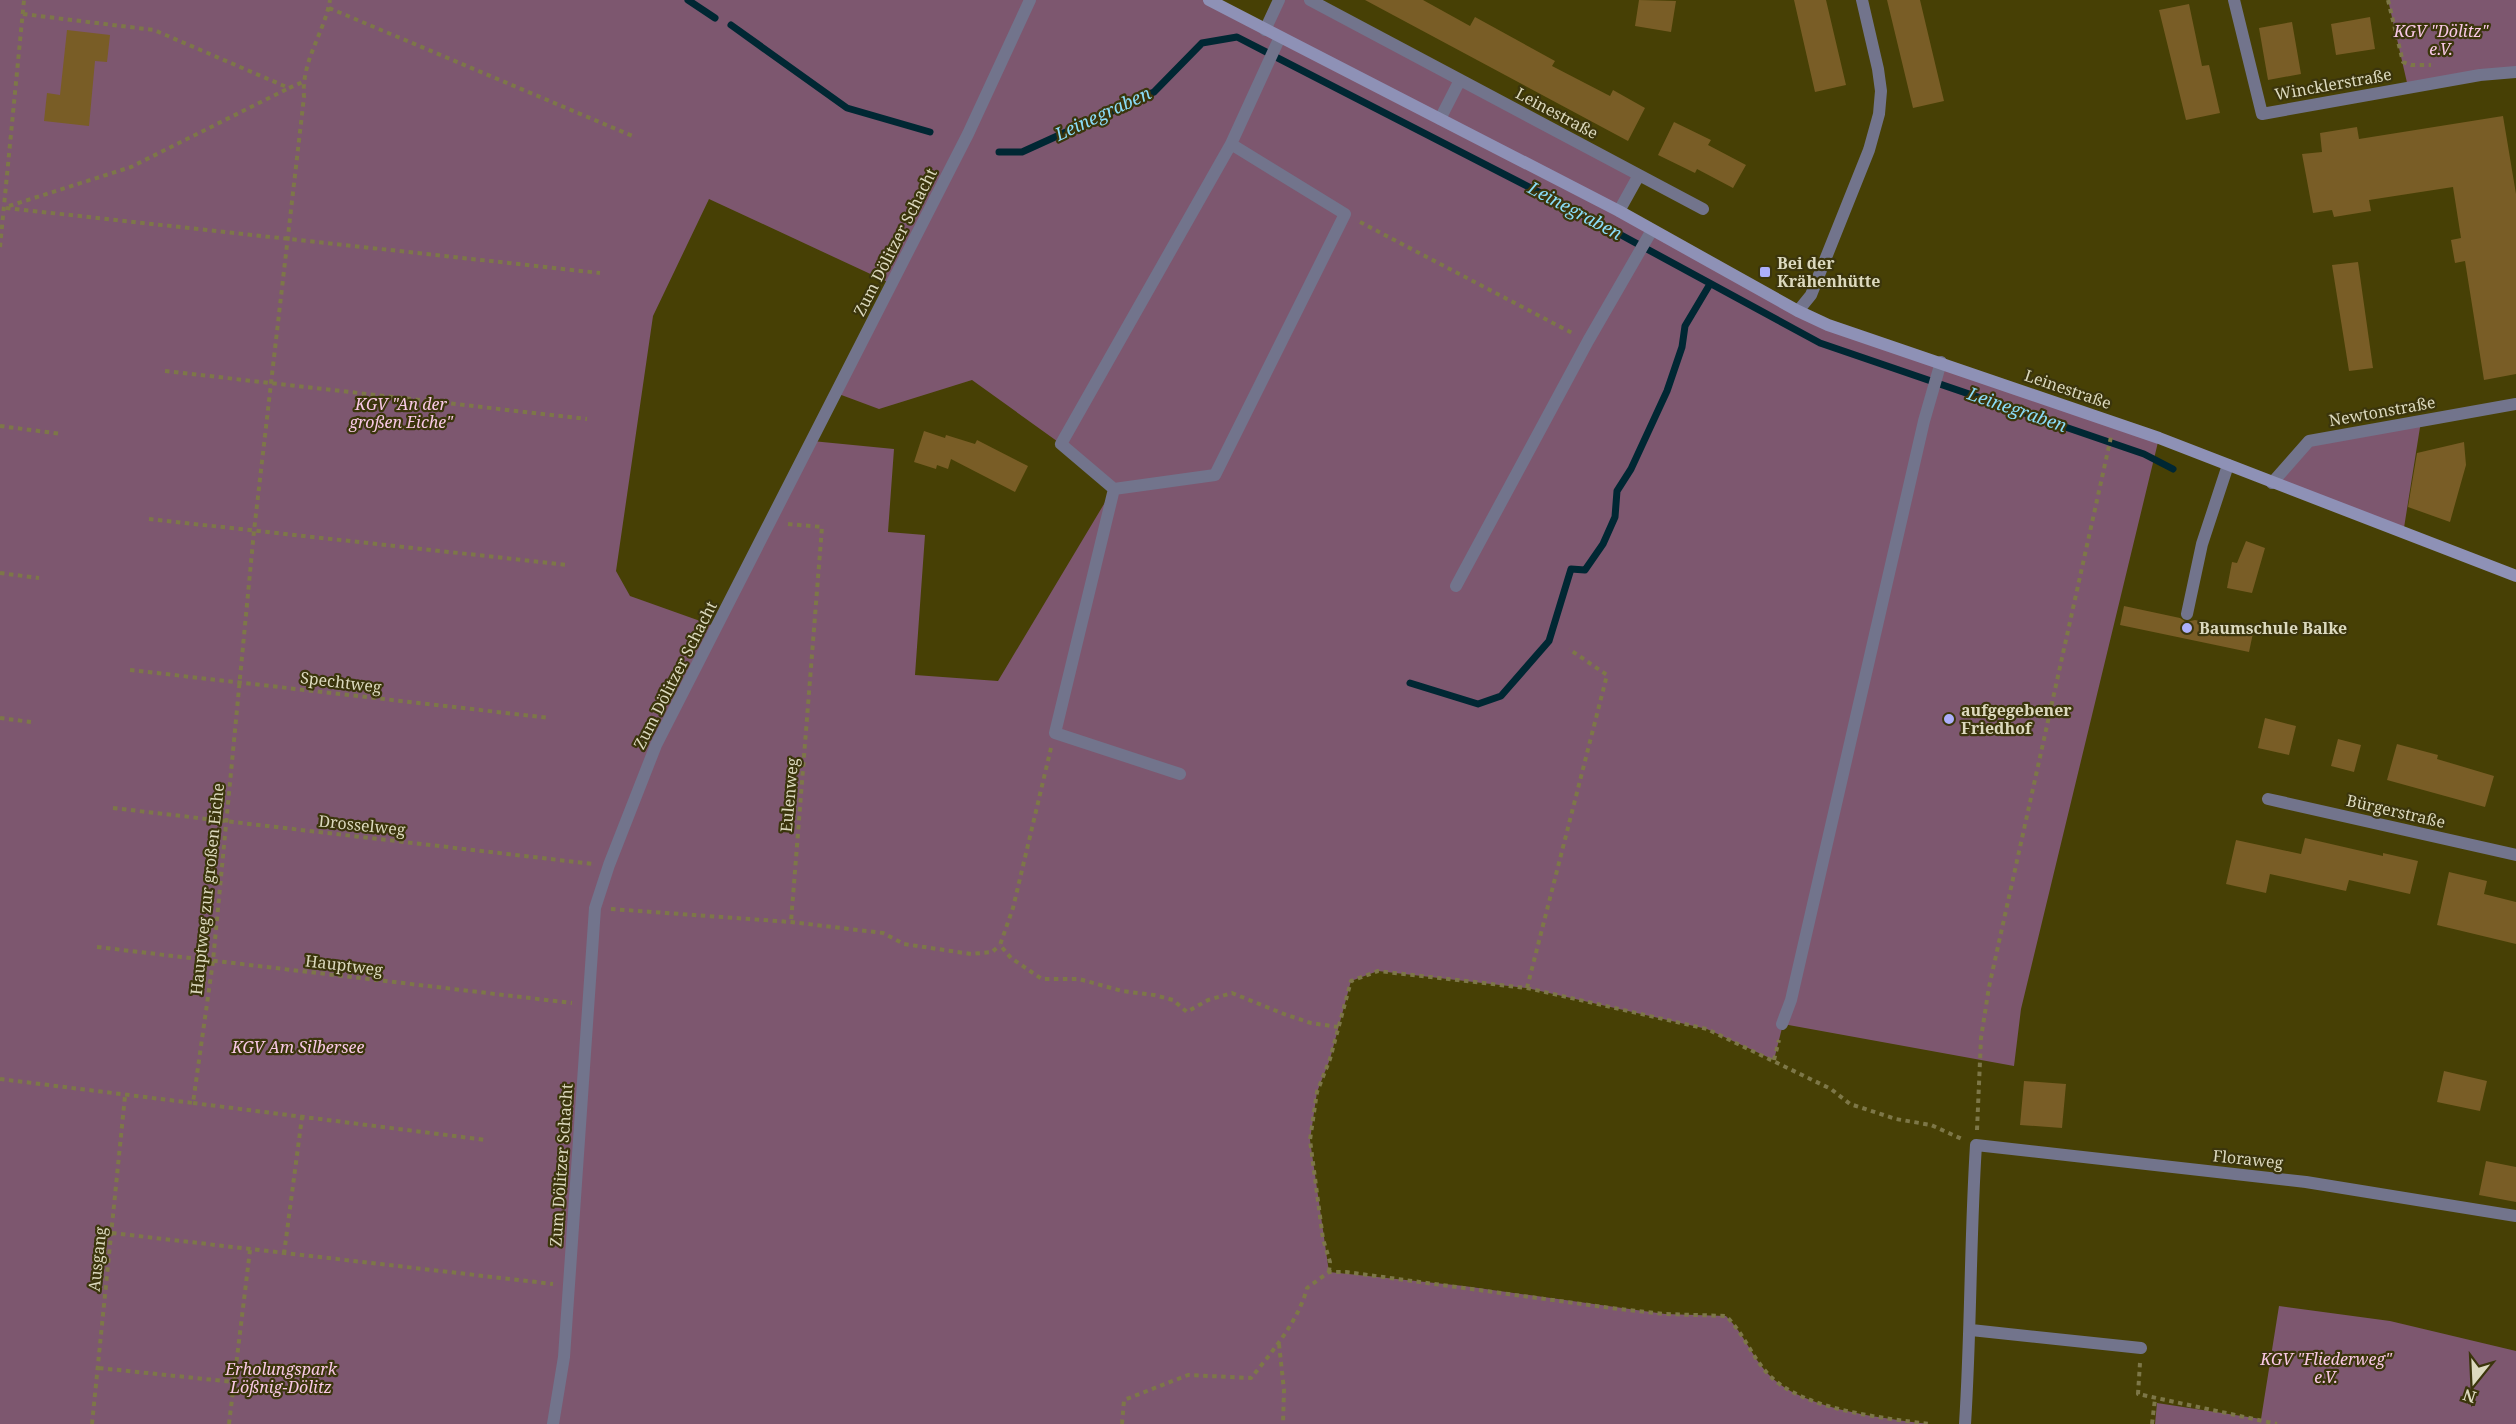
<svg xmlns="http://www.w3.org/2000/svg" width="2516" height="1424" font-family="'Noto Serif',serif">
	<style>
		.green { fill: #7d576f; fill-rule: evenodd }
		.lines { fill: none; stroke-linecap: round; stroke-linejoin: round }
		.stream { stroke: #002733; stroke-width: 7 }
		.building { fill: #795d26 }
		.path { stroke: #7d7748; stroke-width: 4; stroke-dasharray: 4.5 4.5; stroke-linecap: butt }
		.lane { stroke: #72748c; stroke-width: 12 }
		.street { stroke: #72748c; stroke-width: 12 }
		.secondary { stroke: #8e91b6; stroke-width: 12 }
		.poi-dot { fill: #acaffb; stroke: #3b350c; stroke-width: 2 }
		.labels { text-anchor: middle; stroke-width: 4.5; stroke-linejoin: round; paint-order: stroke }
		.park-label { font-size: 16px; font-style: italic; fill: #f9c9e6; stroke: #3b350c }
		.street-label { font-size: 16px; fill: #dcd9be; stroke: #3b350c }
		.poi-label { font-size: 16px; font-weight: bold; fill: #dcd9be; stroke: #3b350c; text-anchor: start }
		.water-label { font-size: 18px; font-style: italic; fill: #8adcf7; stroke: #3b350c }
	</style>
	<rect width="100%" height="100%" fill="#474005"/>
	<path class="green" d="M0 0H1209L1265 29 1279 0H1310L1639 175 1619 211 1798 311 2159 438 2021 1009 2014 1066 1783 1024 1774 1060 1707 1029 1527 988 1378 971 1351 981 1330 1059 1317 1092 1310 1140 1329 1272 1464 1286 1665 1314 1726 1316C1745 1335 1751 1356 1769 1375 1803 1410 1883 1418 1929 1424H0ZM709 199 892 284 836 393 879 409 972 380 1061 444 1113 489 998 681 915 675 925 535 888 532 894 449 812 441 717 627 630 596 616 571 653 316Z
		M2388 0H2516V72L2408 87Z
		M2421 421 2403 534 2272 483 2309 441Z
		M2279 1306 2390 1321 2516 1351V1424H2155L2157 1403 2261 1419Z"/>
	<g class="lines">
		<path class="stream" d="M688 0 715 18
			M731 25 847 108 930 132
			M999 152H1022L1154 92 1202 43 1237 37 1599 223 1820 343 2144 454 2173 469
			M1410 683 1478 704 1501 696 1549 641 1571 569 1585 570 1603 544 1615 517 1617 491 1631 469 1667 391 1682 347 1685 326 1710 284"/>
	</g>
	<path class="building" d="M1365 0H1423L1470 26 1475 17 1555 61 1552 66 1610 96 1613 90 1645 108 1628 141Z
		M1639 0 1676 1 1671 32 1635 26Z
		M1794 0H1826L1846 85 1815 92Z
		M1887 0H1920L1944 101 1913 108Z
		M2189 4 2202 66 2209 65 2220 113 2186 120 2159 10Z
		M2370 17 2375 49 2336 55 2331 24Z
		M2292 22 2301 74 2268 80 2259 28Z
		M67 30 110 35 107 62 95 61 89 126 44 121 47 93 60 95Z
		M2503 116 2516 194V374L2484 380 2465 261 2455 263 2451 240 2461 238 2453 187 2369 200 2371 211 2334 217 2332 210 2313 213 2302 154 2322 152 2320 133 2357 127 2359 139Z
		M1674 122 1711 140 1708 145 1746 165 1733 188 1697 169 1695 173 1658 155Z
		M2358 262 2373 368 2349 371 2332 265Z
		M924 431 945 438 946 435 975 444 977 440 1028 466 1015 492 951 459 948 469 937 465 936 469 914 462Z
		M2464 442 2466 465 2450 522 2408 507 2417 453Z
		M2246 541 2265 548 2252 593 2227 588 2232 562 2237 563Z
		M2124 606 2180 618 2186 622 2195 620 2253 633 2249 652 2120 625Z
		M2265 718 2296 726 2289 755 2258 748Z
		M2338 739 2361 745 2354 772 2331 766Z
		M2397 744 2438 755 2437 759 2494 776 2485 807 2387 780Z
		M2305 838 2383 856V853L2418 861 2410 894 2349 880 2346 891 2270 874 2266 893 2226 884 2236 840 2301 854Z
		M2449 872 2487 881 2484 894 2516 902V944L2437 925Z
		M2444 1071 2487 1081 2480 1111 2437 1102Z
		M2024 1081 2066 1084 2062 1128 2020 1125Z
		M2486 1161 2516 1167V1202L2479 1195Z"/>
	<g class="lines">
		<path class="path" d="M2388 0 2403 62 2411 65H2431
			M329 8 635 137
			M23 14 154 30 289 88 303 82
			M9 206 131 167 289 88
			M6 208 600 273
			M1360 222 1574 334
			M0 247 24 0
			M165 371 587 419
			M0 426 62 434
			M149 519 568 565
			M788 524 822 527 791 922
			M0 573 39 578
			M130 670 550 718
			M0 718 31 722
			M1051 748 1013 908 1000 945 1011 958 1042 979H1079L1122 991 1154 995 1173 1000 1187 1012 1208 1000 1232 993 1284 1014 1311 1023 1338 1027
			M113 808 593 864
			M611 909 791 922 883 933 904 944 971 954 992 952 1000 945
			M97 947 572 1003
			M1527 988 1607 675 1569 649
			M1774 1060 1779 1040
			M0 1079 193 1103 213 961 254 531 304 97C301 61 324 34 330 0
			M193 1103 486 1140
			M1977 1130 1981 1038 1989 987 2111 437
			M112 1233 553 1284
			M284 1254 302 1117
			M1329 1272 1330 1262 1323 1239 1310 1140 1317 1092 1330 1059 1351 981 1378 971 1527 988 1707 1029 1831 1089 1850 1104 1896 1119 1931 1125 1962 1139
			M1279 1344 1284 1390 1283 1424
			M2140 1363 2138 1394 2277 1424
			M99 1368 234 1382
			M92 1424 125 1096
			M229 1424 250 1250
			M1122 1424 1124 1400 1188 1375 1251 1378C1272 1352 1299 1320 1307 1288L1329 1272H1346L1611 1308 1665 1314 1726 1316C1745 1335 1751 1356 1769 1375 1803 1410 1883 1418 1929 1424
			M2152 1424 2155 1399"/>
		<path class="lane" d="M1310 0 1639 175 1619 211
			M1265 30 1279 0
			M1440 119 1460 80
			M1231 144 1345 214 1215 475 1114 489 1061 444 1231 144 1280 37
			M1639 175 1703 209
			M1114 489 1055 733 1180 774
			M1456 586 1588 341 1652 230
			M2187 614 2202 544 2228 465
			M1782 1024 1791 1000 1924 421 1941 362
			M1971 1330 2141 1348
			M1965 1424C1971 1331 1970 1238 1976 1145L2306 1182 2516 1216"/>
		<path class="street" d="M2234 0 2262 114 2480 75 2516 72
			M1798 311 1811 295 1869 150 1879 114 1881 91 1878 69 1862 0
			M2272 483 2309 441 2516 404
			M2268 799 2516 855
			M553 1424 564 1357 595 908 609 865 656 745 968 134 1030 0"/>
		<path class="secondary" d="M1209 0 1619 211 1798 311 1828 325 2159 438 2516 576"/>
	</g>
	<g class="poi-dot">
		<rect x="1759" y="266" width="12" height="12" rx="3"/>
		<circle cx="2187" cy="628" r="6"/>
		<circle cx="1949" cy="719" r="6"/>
	</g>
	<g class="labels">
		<g class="park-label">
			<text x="2441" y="37">KGV "Dölitz"<tspan x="2441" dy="18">e.V.</tspan></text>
			<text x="401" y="410">KGV "An der<tspan x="401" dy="18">großen Eiche"</tspan></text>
			<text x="298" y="1053">KGV Am Silbersee</text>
			<text x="2326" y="1365">KGV "Fliederweg"<tspan x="2326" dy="18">e.V.</tspan></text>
			<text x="281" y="1375">Erholungspark<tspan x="281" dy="18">Lößnig-Dölitz</tspan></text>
		</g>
		<g class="street-label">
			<text transform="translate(2333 84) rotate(-10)" y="6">Wincklerstraße</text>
			<text transform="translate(1557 113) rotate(28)" y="6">Leinestraße</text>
			<text transform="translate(895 242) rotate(-63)" y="6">Zum Dölitzer Schacht</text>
			<text transform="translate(2068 389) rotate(19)" y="6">Leinestraße</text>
			<text transform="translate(2382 411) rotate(-10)" y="6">Newtonstraße</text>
			<text transform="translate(675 675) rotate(-63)" y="6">Zum Dölitzer Schacht</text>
			<text transform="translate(341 682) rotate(7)" y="6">Spechtweg</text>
			<text transform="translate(789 795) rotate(-85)" y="6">Eulenweg</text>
			<text transform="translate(2396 811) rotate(13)" y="6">Bürgerstraße</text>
			<text transform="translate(362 825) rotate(6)" y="6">Drosselweg</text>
			<text transform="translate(207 889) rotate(-84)" y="6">Hauptweg zur großen Eiche</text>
			<text transform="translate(344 965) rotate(7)" y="6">Hauptweg</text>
			<text transform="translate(2248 1159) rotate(6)" y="6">Floraweg</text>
			<text transform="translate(561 1165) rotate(-86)" y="6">Zum Dölitzer Schacht</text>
			<text transform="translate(97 1259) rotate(-84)" y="6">Ausgang</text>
		</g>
		<g class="poi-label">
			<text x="1777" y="269">Bei der<tspan x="1777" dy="18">Krähenhütte</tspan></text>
			<text x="2199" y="634">Baumschule Balke</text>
			<text x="1961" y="716">aufgegebener<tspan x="1961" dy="18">Friedhof</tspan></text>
		</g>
		<g class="water-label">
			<text transform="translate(1103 114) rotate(-25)" y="6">Leinegraben</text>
			<text transform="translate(1575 211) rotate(28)" y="6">Leinegraben</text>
			<text transform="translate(2017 410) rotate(19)" y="6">Leinegraben</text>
		</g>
	</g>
	<g transform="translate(2474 1382) rotate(198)" stroke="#3b350c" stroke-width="4.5" paint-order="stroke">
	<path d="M0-4.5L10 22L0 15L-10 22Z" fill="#dcd9be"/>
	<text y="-9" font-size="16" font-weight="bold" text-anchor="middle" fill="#dcd9be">N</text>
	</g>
</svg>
